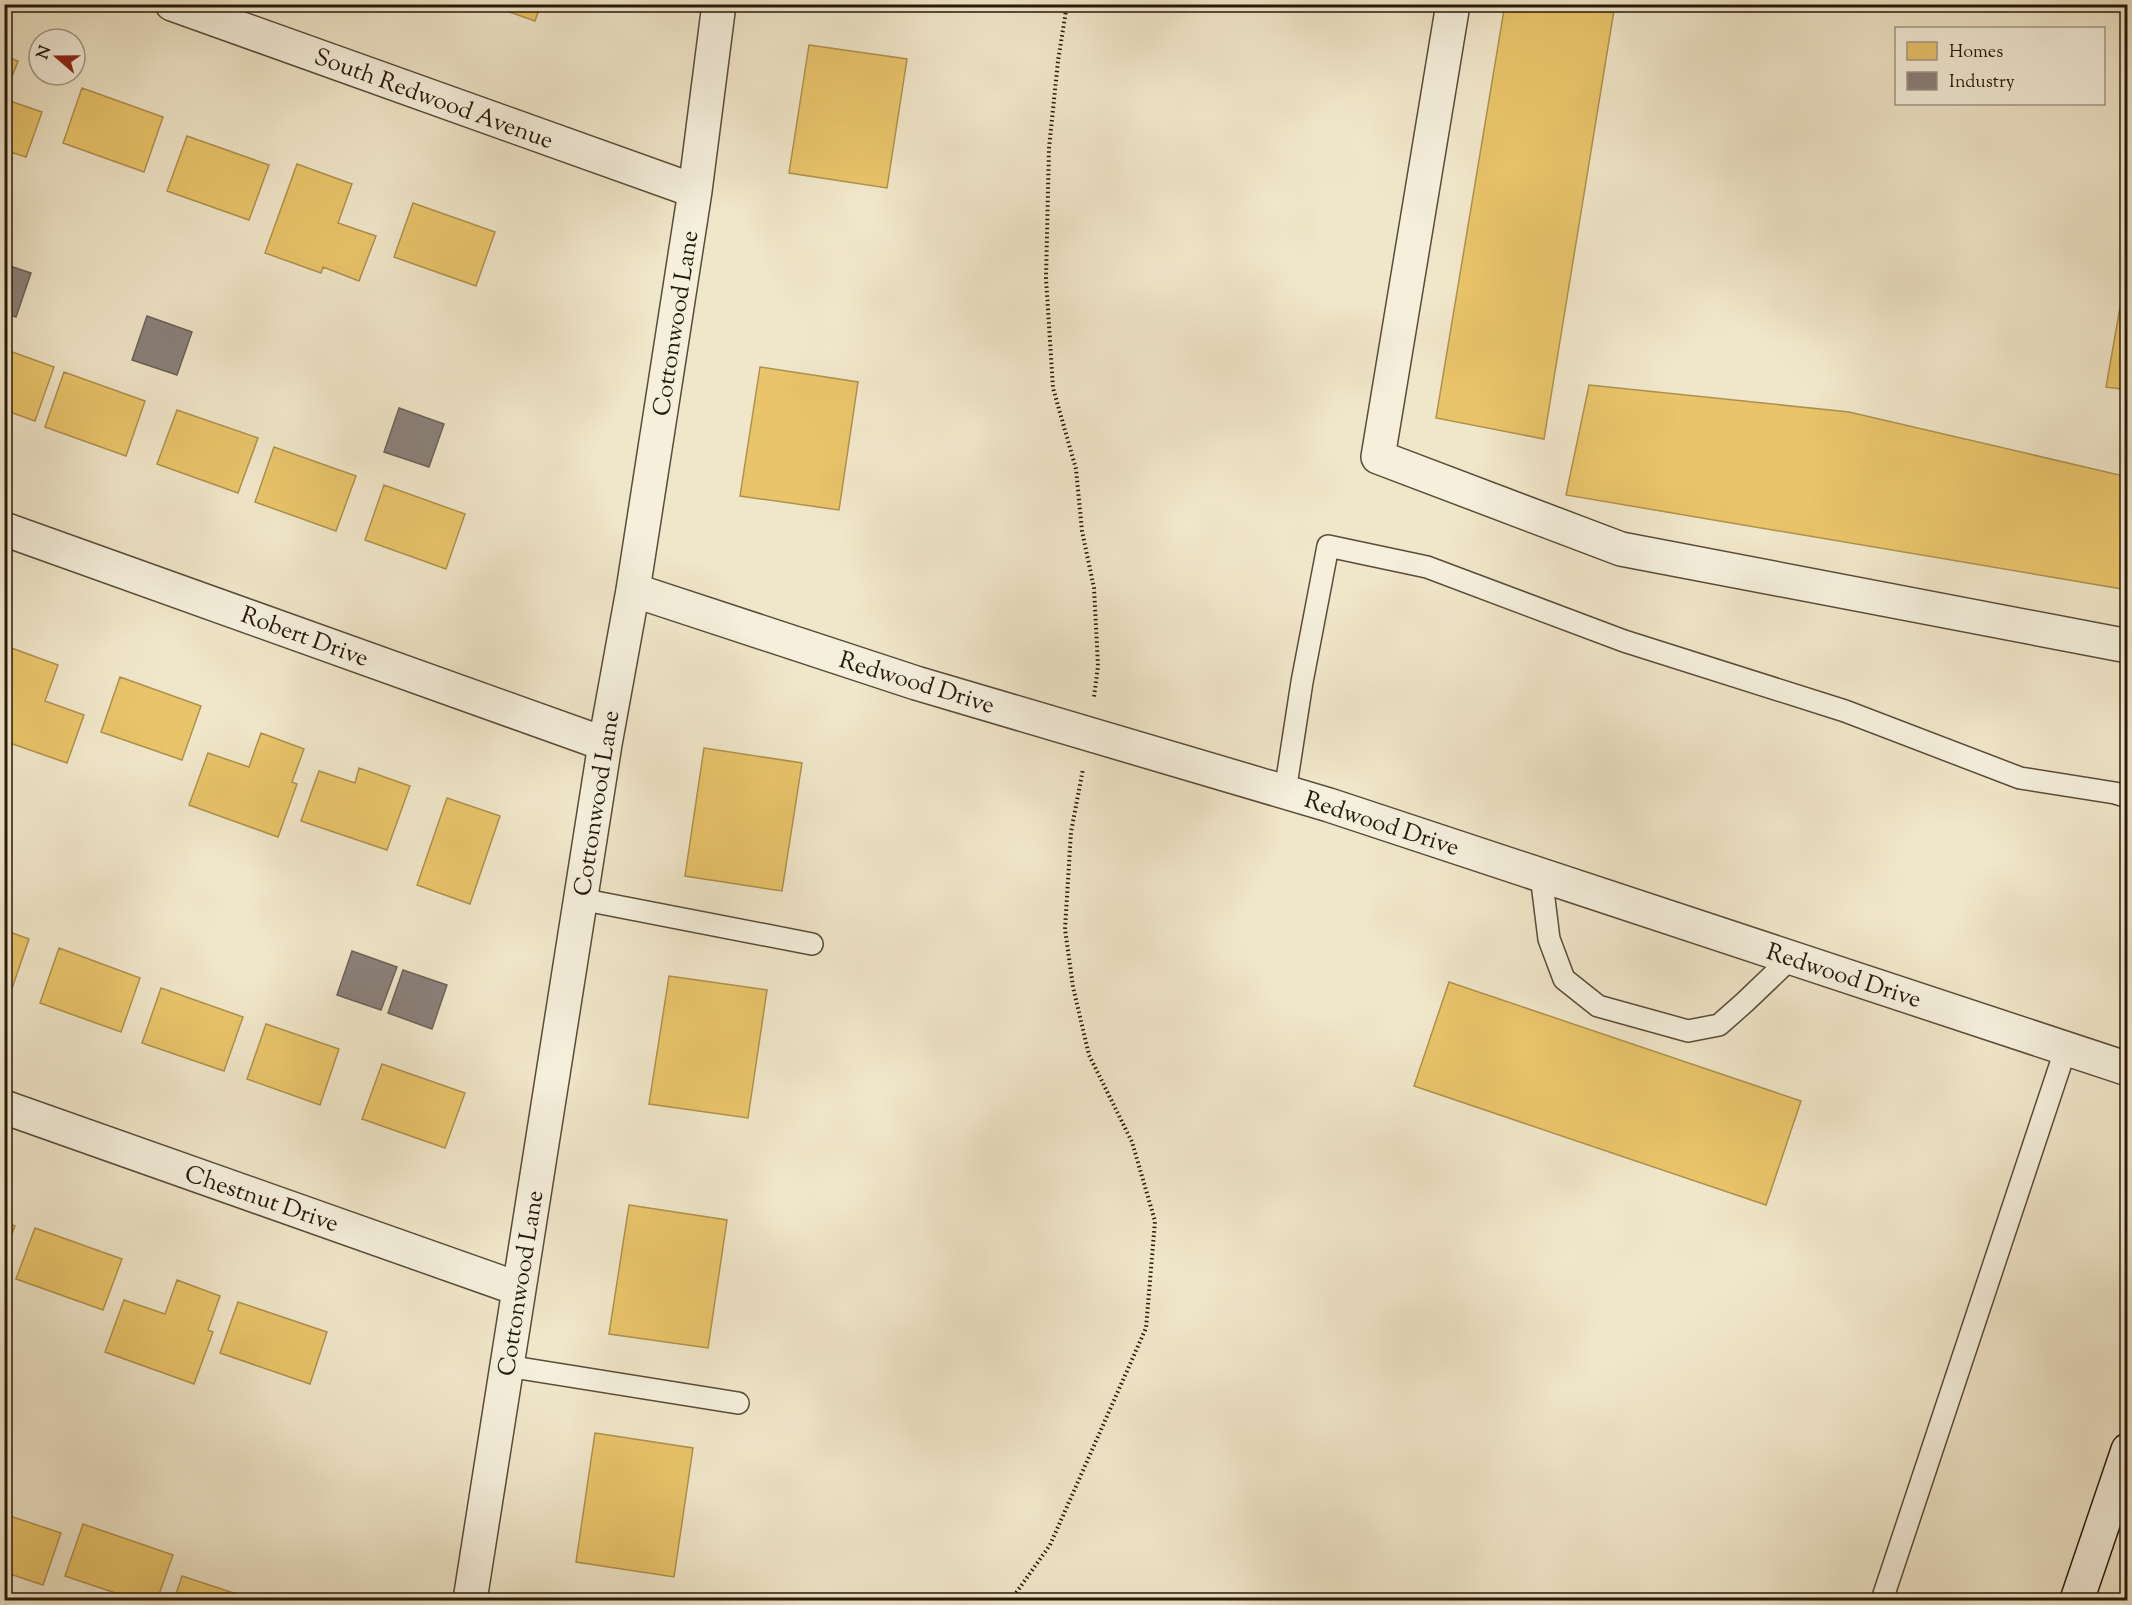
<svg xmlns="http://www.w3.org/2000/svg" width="2132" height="1605" font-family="'Sorts Mill Goudy',serif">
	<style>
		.homes { fill: #e9c46a; stroke: #af914d; stroke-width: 1.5 }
		.industry { fill: #8a817c; stroke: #6c625a; stroke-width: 1.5 }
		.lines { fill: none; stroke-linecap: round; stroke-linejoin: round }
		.service-casing { stroke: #594c39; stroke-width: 24 }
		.minor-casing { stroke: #594c39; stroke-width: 36 }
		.secondary-casing { stroke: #271909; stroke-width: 36 }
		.path { stroke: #271909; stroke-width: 4; stroke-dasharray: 1.5 3; stroke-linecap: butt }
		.service { stroke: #f5efdc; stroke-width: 21 }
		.minor { stroke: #f5efdc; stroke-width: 33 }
		.secondary { stroke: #f5efdc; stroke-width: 33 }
		.labels { text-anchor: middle; stroke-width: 6; stroke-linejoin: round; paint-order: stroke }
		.street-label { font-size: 24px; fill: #271909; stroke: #f5efdc }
	</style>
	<rect width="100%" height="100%" fill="#f0e6c9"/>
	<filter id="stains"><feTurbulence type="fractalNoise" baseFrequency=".00333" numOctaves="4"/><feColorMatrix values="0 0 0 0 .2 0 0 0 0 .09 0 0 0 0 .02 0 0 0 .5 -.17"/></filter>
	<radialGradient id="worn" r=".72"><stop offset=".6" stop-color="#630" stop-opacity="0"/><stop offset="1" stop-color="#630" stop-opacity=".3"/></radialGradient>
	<path class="homes" d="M487 4H541L535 21Z
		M1505 4H1615L1544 439 1436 418Z
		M809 45 907 59 887 188 789 173Z
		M4 56 18 61 4 97Z
		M82 88 163 117 144 172 63 143Z
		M4 99 42 112 26 157 4 150Z
		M187 136 269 165 249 220 167 191Z
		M297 164 352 184 338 223 376 236 359 281 323 267 321 273 265 253Z
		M413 203 495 232 476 286 394 257Z
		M2128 262V390L2106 387Z
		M4 349 54 367 35 421 4 410Z
		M760 367 858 382 839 510 740 496Z
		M64 372 145 401 126 456 45 427Z
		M1589 385 1849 412 2128 477V590L1566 495Z
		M177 410 258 438 238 493 157 464Z
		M274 447 356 476 336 531 255 502Z
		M384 485 465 514 446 569 365 540Z
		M6 646 58 665 45 701 84 715 67 763 4 741Z
		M120 677 201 706 182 760 101 732Z
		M261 733 304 749 292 782 297 784 278 837 189 805 208 753 249 767Z
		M704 748 802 763 782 891 685 876Z
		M359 768 410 786 387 850 301 821 319 771 355 783Z
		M447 798 500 816 470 904 417 885Z
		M4 930 29 939 10 994 4 992Z
		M59 948 140 978 121 1032 40 1003Z
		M669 976 767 990 748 1118 649 1104Z
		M1449 982 1801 1101 1766 1205 1414 1086Z
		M161 988 243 1017 224 1071 142 1043Z
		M266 1024 339 1049 320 1105 247 1079Z
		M382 1064 465 1093 445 1148 362 1119Z
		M629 1205 727 1220 708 1348 609 1334Z
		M4 1222 15 1226 4 1254Z
		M35 1228 122 1259 103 1310 16 1279Z
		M177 1280 220 1296 208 1330 213 1332 194 1384 105 1352 124 1300 165 1314Z
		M238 1302 327 1332 310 1384 220 1353Z
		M595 1433 693 1448 674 1577 576 1562Z
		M4 1514 61 1533 43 1585 4 1572Z
		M83 1524 173 1555 157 1600H136L65 1576Z
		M182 1576 255 1600H174Z"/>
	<path class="industry" d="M4 264 31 273 16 317 4 313Z
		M147 316 192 332 177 375 132 360Z
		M399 408 444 424 429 467 384 452Z
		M352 951 397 967 381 1010 337 995Z
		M403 970 447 985 432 1029 388 1013Z"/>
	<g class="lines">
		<defs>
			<path id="service" d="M1285 792 1302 682 1328 546 1427 567 1624 641 1845 711 2020 778 2115 793 2128 797
				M1541 875 1549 939 1564 979 1598 1006 1688 1031 1719 1025 1745 1002 1791 958
				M580 899 812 944
				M507 1366 738 1403
				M1882 1600 2066 1048"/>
			<path id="minor" d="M172 4 695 191
				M1453 4 1378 457 1621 549 2128 646
				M4 529 605 744
				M633 590 916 683 1329 805 2128 1069
				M4 1107 519 1289
				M470 1600 605 744 633 590 695 191 719 4"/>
			<path id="secondary" d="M2077 1600 2128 1450"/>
		</defs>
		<use href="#service" class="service-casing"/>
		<use href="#minor" class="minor-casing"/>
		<use href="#secondary" class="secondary-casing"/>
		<path class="path" d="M1067 4 1058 61 1049 148 1046 278 1053 388 1076 469 1082 531 1094 588 1098 666 1094 697
			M1011 1600 1050 1545 1146 1328 1155 1221 1132 1142 1089 1055 1073 987 1065 929 1071 832 1083 769"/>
		<use href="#service" class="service"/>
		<use href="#minor" class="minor"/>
		<use href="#secondary" class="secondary"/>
	</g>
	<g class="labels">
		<g class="street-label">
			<text transform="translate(434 98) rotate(20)" y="8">South Redwood Avenue</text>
			<text transform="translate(675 323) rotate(-81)" y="8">Cottonwood Lane</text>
			<text transform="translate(305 636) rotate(20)" y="8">Robert Drive</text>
			<text transform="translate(917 682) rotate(17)" y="8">Redwood Drive</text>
			<text transform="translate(596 803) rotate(-81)" y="8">Cottonwood Lane</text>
			<text transform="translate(1382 823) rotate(18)" y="8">Redwood Drive</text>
			<text transform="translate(1844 975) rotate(18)" y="8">Redwood Drive</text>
			<text transform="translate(262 1198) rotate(19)" y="8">Chestnut Drive</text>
			<text transform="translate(520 1283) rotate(-81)" y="8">Cottonwood Lane</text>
		</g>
	</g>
	<rect width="2132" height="1605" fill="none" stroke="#f0e6c9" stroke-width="24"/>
	<rect x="6" y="6" width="2120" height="1593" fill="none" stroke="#271909" stroke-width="3"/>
	<rect x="12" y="12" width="2108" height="1581" fill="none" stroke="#271909" stroke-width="1.5"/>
	<rect x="1895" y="27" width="210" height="78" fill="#f5efdc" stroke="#a39988" stroke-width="1.5"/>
	<rect x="1907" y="42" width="30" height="18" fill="#e9c46a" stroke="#a39988" stroke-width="1.5"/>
	<text x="1949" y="57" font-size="18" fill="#271909">Homes</text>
	<rect x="1907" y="72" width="30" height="18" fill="#8a817c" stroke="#a39988" stroke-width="1.5"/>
	<text x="1949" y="87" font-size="18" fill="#271909">Industry</text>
	<g transform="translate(57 57) rotate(290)"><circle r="28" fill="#f5efdc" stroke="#a39988" stroke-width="1.5"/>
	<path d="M0-4.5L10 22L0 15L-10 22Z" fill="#8f2418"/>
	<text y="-9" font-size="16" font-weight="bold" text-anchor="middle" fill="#271909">N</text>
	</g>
	<rect width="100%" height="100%" filter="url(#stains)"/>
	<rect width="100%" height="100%" fill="url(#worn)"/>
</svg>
